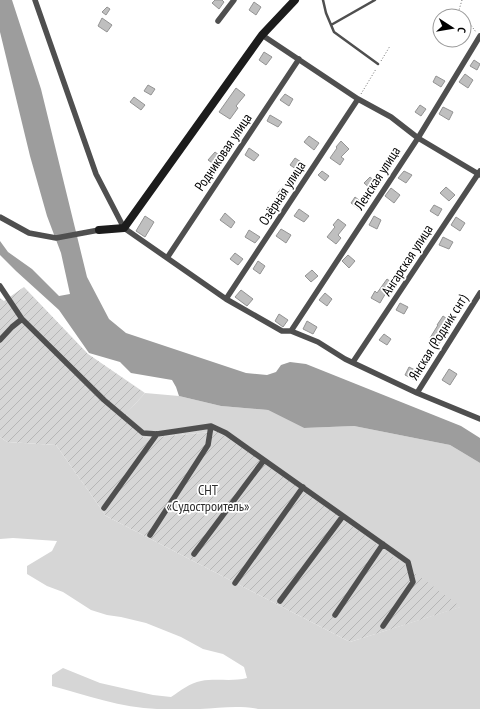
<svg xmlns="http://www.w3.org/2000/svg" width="480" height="709" font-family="'PT Sans Narrow',sans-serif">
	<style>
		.green { fill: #d6d6d6 }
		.garden { fill: url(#garden-furrows) }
		.water { fill: #9d9d9d }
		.building { fill: #bfbfbf; stroke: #939393 }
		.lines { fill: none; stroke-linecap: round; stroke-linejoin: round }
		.path { stroke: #717171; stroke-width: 1; stroke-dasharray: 1 2; stroke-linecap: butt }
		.lane { stroke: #4f4f4f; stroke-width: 2.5 }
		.street { stroke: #4f4f4f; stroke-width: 5.5 }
		.secondary { stroke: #1c1c1c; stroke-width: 8 }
		.labels { text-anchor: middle; stroke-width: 3.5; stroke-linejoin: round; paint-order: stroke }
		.street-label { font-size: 14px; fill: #000; stroke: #fff }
		.park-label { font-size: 14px; fill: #2d2d2d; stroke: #fff }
	</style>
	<defs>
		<pattern id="garden-furrows" width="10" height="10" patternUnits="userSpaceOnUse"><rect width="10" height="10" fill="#d6d6d6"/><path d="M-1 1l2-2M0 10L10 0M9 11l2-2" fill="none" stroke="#b6b6b6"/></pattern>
	</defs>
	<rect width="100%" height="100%" fill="#fff"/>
	<path class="green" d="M145 393 179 396 221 406 268 410 304 428 354 426 450 445 480 463V709H258C238 705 220 708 200 709 186 709 171 709 157 709 122 708 86 695 52 686V675L63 668 100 683 153 695 171 697C180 691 190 683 201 681 216 678 232 682 247 678L244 667 223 654 203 649 181 637 146 623 121 617 107 615 91 610 63 592 47 586 27 574V566L52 551 57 541 13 538 0 539V437L7 442 56 445 106 516 350 642 460 607 224 431 144 438 126 414Z"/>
	<path class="garden" d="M24 287 88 354 145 393 126 414 144 438 224 431 461 607 350 642 106 516 56 445 7 442 0 437V298L4 301Z"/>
	<path class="water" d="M0 0H12L41 89 87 277 109 319 126 333 246 373 267 375 276 372 281 365 290 362 306 364 461 426 480 438V463L450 445 354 426 304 428 268 410 221 406 179 396 176 387 172 380 131 373 120 362 89 353 59 310 16 271 0 255V241L8 252 32 269 59 296 70 294 61 253 47 216 30 156 0 32Z"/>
	<path class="building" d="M215 0H222L224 2 219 9 212 3Z
		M254 2 261 7 256 15 249 10Z
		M107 7 110 9 106 15 102 12Z
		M102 18 112 25 107 32 98 26Z
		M264 52 272 57 266 65 259 60Z
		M474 60 480 64 477 70 470 66Z
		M465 74 473 80 468 88 459 82Z
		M436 76 445 81 441 87 433 82Z
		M148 85 155 89 151 95 144 91Z
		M236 88 245 95 236 106 238 108 230 119 219 112Z
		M285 94 293 99 289 106 280 100Z
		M134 97 145 105 141 110 130 102Z
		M420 105 426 109 421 116 415 112Z
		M443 107 453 112 449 120 439 114Z
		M270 115 282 122 278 127 267 121Z
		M309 136 319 143 314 150 304 142Z
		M341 141 349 149 341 157 344 159 340 165 330 158 337 148 336 147Z
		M249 148 259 155 254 161 245 155Z
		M215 152 224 159 218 167 208 160Z
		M295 158 304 164 299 171 290 165Z
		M322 171 329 176 325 181 318 175Z
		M404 171 412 175 406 183 398 178Z
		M370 177 377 183 372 190 364 183Z
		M282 187 289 192 284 198 277 194Z
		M446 187 455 195 449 201 440 193Z
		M391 188 400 195 394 203 385 196Z
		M355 197 364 204 360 210 351 203Z
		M434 205 442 209 438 216 430 211Z
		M299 209 309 216 304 222 294 216Z
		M225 213 235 222 231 228 220 220Z
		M145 216 154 222 145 237 136 231Z
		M374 216 381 220 377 229 369 225Z
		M456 217 465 223 460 231 451 225Z
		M338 219 346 225 338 235 341 238 336 244 327 237 335 227 333 225Z
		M281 229 291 235 286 243 276 236Z
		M249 230 260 237 255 243 245 237Z
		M443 237 453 242 449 249 439 245Z
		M235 253 243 259 238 265 230 259Z
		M348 255 355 261 349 268 342 261Z
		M258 261 265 266 260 274 253 269Z
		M312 270 318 276 311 282 305 276Z
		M387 279 395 285 389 293 387 291 380 303 371 298 375 291 377 293Z
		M241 290 253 299 247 306 235 297Z
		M325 293 332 299 327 306 319 300Z
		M400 303 408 307 404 314 396 310Z
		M279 314 288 320 283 327 275 321Z
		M443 316 453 323 439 344 430 338 438 325H437Z
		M307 321 317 327 313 334 303 329Z
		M384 334 391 339 387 345 379 340Z
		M409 367 419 372 415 380 405 375Z
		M449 369 457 374 450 385 442 380Z"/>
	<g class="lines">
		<path class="path" d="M462 0 459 10 463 16
			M464 16 476 32
			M381 61 390 46
			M361 94 376 69"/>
		<path class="lane" d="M323 0 326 13 334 32 378 64
			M331 25 375 0"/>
		<path class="street" d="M35 0 96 174 124 228 226 299 282 331H291L318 342 345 359 417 393 480 419
			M218 21 234 0
			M262 35 358 99 391 117 418 138 480 175
			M0 217 29 233 56 238 99 230
			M167 258 299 59
			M0 286 22 319 104 400 143 433 157 434 211 426 226 433 408 562 413 582 383 626
			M226 299 358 99
			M291 331 418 138 480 36
			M0 340 12 327 22 319
			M353 362 480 171
			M417 393 480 293
			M104 508 157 434
			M150 535 208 445 211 426
			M194 554 264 460
			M235 583 303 487
			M280 601 343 516
			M335 615 383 544"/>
		<path class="secondary" d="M99 230 124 228 262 35 295 0"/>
	</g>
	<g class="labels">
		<g class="street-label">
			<text transform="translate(223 152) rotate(-56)" y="5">Родниковая улица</text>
			<text transform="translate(377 178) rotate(-57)" y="5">Ленская улица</text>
			<text transform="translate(282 193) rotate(-57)" y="5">Озёрная улица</text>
			<text transform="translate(407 260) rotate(-57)" y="5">Ангарская улица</text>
			<text transform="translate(438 337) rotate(-58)" y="5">Янская (Родник снт)</text>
		</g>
		<g class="park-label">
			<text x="208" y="495">СНТ<tspan x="208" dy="16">«Судостроитель»</tspan></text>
		</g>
	</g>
	<g transform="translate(452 28) rotate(102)"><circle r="19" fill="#ffffff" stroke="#999999"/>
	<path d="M0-3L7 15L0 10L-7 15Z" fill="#000000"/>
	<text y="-6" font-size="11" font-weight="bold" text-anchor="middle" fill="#000000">С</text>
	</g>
</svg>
